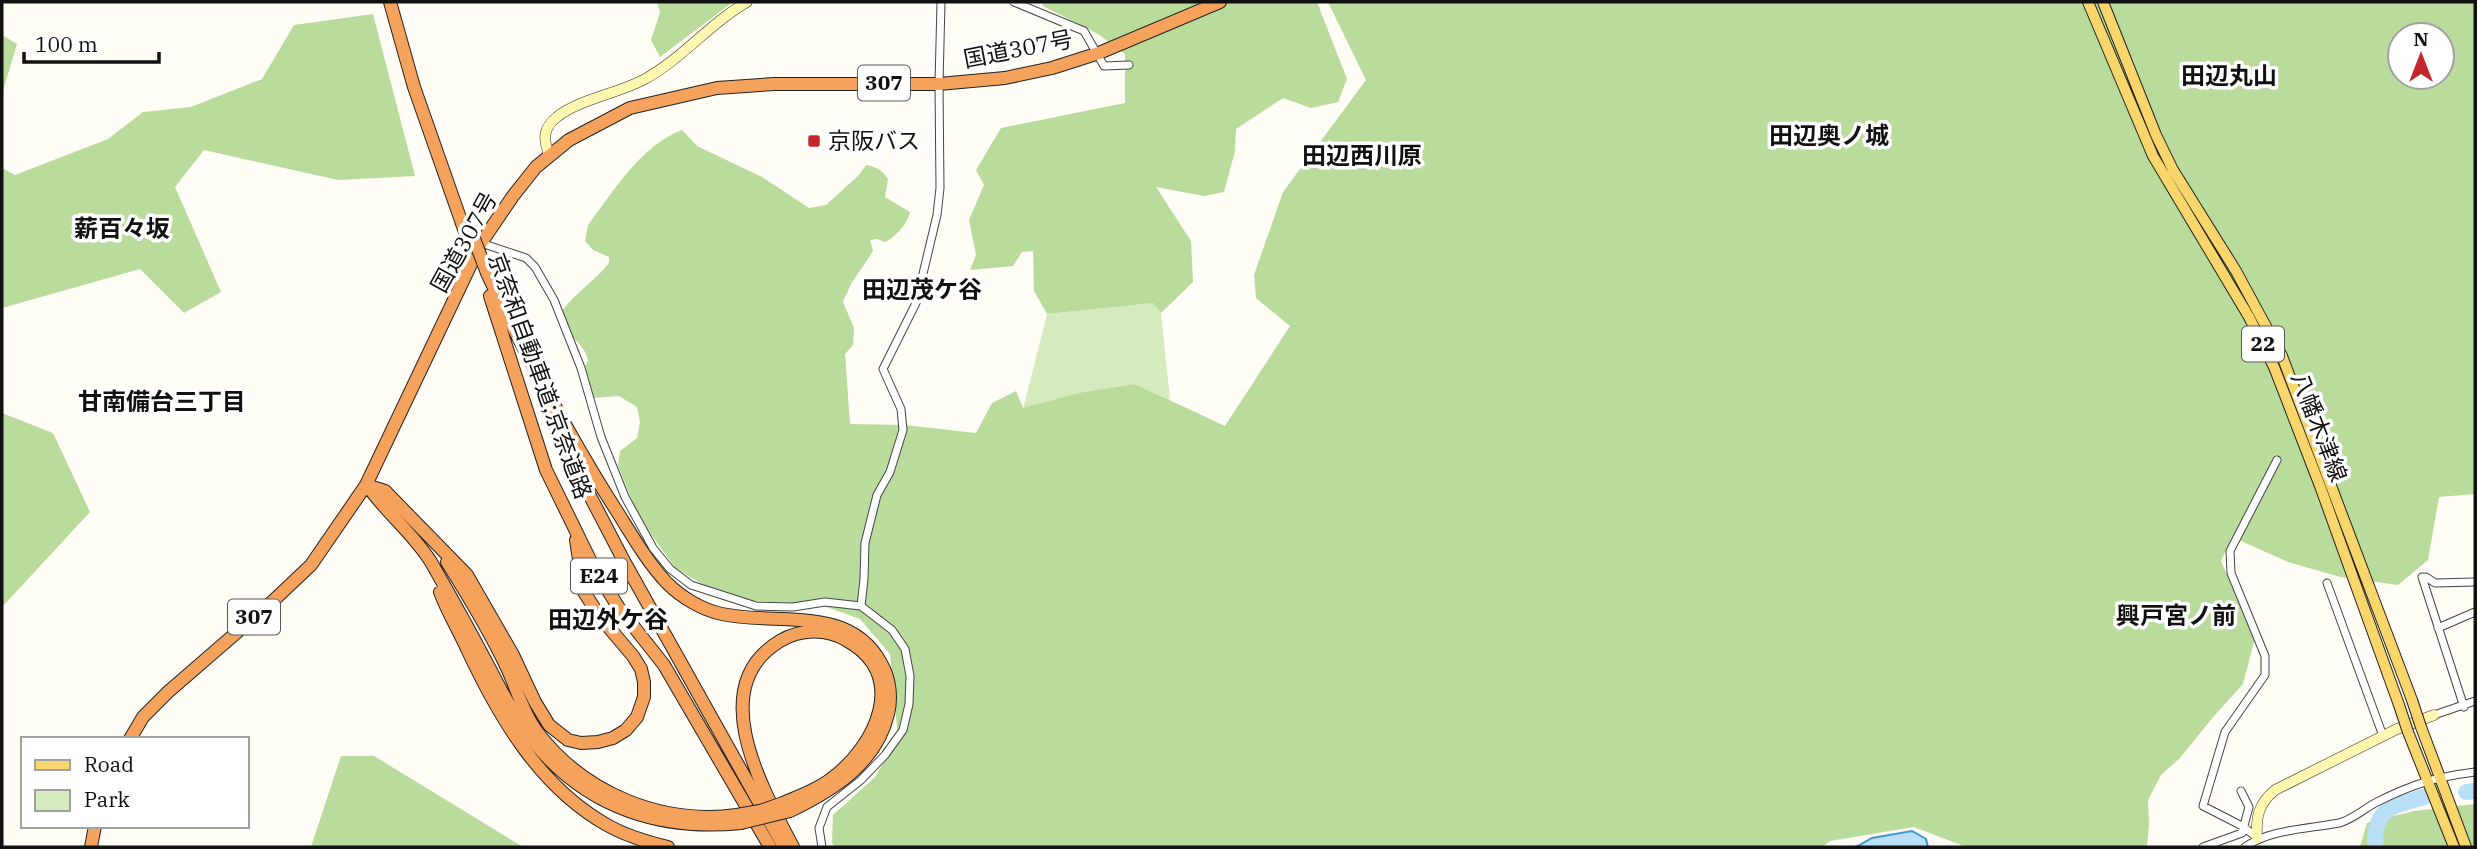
<svg xmlns="http://www.w3.org/2000/svg" width="2477" height="849" font-family="'IBM Plex Serif','Noto Sans JP',serif">
	<style>
		.green { fill: #d5ebbd }
		.forest { fill: #b9dc9c; fill-rule: evenodd }
		.water { fill: #b9e0f7; stroke: #3f96cf; stroke-width: 2 }
		.lines { fill: none; stroke-linecap: round; stroke-linejoin: round }
		.river { stroke: #b9e0f7; stroke-width: 16 }
		.street-casing { stroke: #444; stroke-width: 9 }
		.secondary-casing { stroke: #333; stroke-width: 11 }
		.primary-casing { stroke: #222; stroke-width: 12 }
		.highway-casing { stroke: #222; stroke-width: 14 }
		.street { stroke: #fff; stroke-width: 7 }
		.secondary { stroke: #fff6b0; stroke-width: 10 }
		.primary { stroke: #f9d66b; stroke-width: 10 }
		.highway { stroke: #f5a25d; stroke-width: 12 }
		.primary-bridge-casing { stroke: #222; stroke-width: 12; stroke-linecap: butt }
		.highway-bridge-casing { stroke: #222; stroke-width: 14; stroke-linecap: butt }
		.primary-bridge { stroke: #f9d66b; stroke-width: 10 }
		.highway-bridge { stroke: #f5a25d; stroke-width: 12 }
		.poi-dot { fill: #c4262e; stroke: #fff; stroke-width: 2.5 }
		.labels { text-anchor: middle; stroke-width: 7; stroke-linejoin: round; paint-order: stroke }
		.shield { fill: #fff; stroke: #585858; stroke-width: 2 }
		.shield-label { font-size: 21px; font-weight: bold; fill: #111 }
		.street-label { font-size: 23px; fill: #111; stroke: #fff }
		.poi-label { font-size: 23px; fill: #111; stroke: #fff; text-anchor: start }
		.neighbourhood-label { font-size: 24px; font-weight: bold; fill: #111; stroke: #fff }
	</style>
	<rect width="100%" height="100%" fill="#fffdf5"/>
	<path class="green" d="M1153 303 1161 313 1170 400 1135 384 1023 409 1047 314Z"/>
	<path class="forest" d="M657 2H733L660 57 651 40 660 12Z
		M1042 2H1317L1347 79 1338 102 1311 108 1283 98 1236 129 1235 151 1224 192 1204 196 1156 187 1191 241 1193 282 1161 313 1153 303 1047 314 1034 291 1033 251 1022 252 1013 266 970 270 976 255 969 220 984 185 976 170 1001 128 1125 103V54L1098 34 1043 6Z
		M1328 2H2475V494L2439 497 2428 560 2398 585 2340 577 2288 562 2232 537 2221 561 2255 638 2243 684 2214 716 2180 758 2161 775 2148 800 2149 823 2147 847H1966L1914 827 1830 841 1822 847H835L832 843 833 815 875 777 898 738 890 654 860 619 821 605 742 600 709 588 675 568 648 530 632 501 618 466 620 451 637 438 640 422 637 407 619 396 593 398 586 391 581 375 588 360C584 345 577 344 569 332 565 326 564 317 563 310 576 292 595 281 609 263V257L593 250 585 241 588 225C614 191 640 146 682 130L697 146 762 177 809 208 826 205 859 175 866 165C877 167 882 170 888 179L885 197 910 212C908 224 895 237 885 242L877 239 870 240 873 251 851 284 843 302 854 328 853 345 845 354 850 424 904 425 976 433 992 403 1016 391 1023 408 1079 393 1135 384 1225 426 1290 326 1256 298 1254 275 1283 192 1366 80ZM2400 35H2442V77H2400Z
		M373 14 415 176 338 180 204 150 175 187 221 292 184 313 140 269 2 308V168L15 175 108 139 143 112 191 107 262 79 294 25Z
		M2 35 17 44 2 94Z
		M2 413 53 433 90 512 2 607Z
		M341 756H374L523 847H311Z
		M2475 804V847H2360L2367 823 2414 811Z"/>
	<path class="water" d="M1912 831 1926 839 1928 847H1856L1872 838Z"/>
	<g class="lines">
		<path class="river" d="M2466 792 2475 791
			M2375 847C2374 807 2391 807 2424 797"/>
		<defs>
			<path id="street" d="M1014 2 1084 31 1104 66 1129 65
				M481 243 526 258 535 267 554 300 581 368 601 437 625 497 653 548 670 569 691 585 756 606 793 607 825 602 861 606 892 630 905 649 910 676 909 704 903 730 885 755 861 780 827 807 819 828 822 847
				M2422 577 2464 707
				M2422 577H2426L2435 583 2475 582
				M2327 583 2383 736
				M861 606 864 579 865 543 877 495 890 472 903 430 901 409 883 369 916 303 937 215 940 188 939 84 941 2
				M2438 628 2475 612
				M2434 715 2475 701
				M2257 838 2244 827 2203 806 2225 732 2265 675V656L2231 573 2230 551 2277 460
				M2203 847 2242 833 2249 807 2241 791
				M2245 847C2271 829 2308 829 2339 823 2352 820 2365 808 2377 802 2413 784 2436 777 2475 772"/>
			<path id="secondary" d="M549 154C543 139 543 128 557 117 577 100 620 93 645 79 683 58 710 23 747 2
				M2257 838C2256 817 2258 804 2275 790L2397 729 2434 715"/>
			<path id="primary" d="M2088 2 2153 156 2249 317 2274 367 2320 486 2399 705
				M2103 2 2156 135 2173 170 2236 271 2282 356 2412 700
				M2421 727 2466 847
				M2408 732 2454 847"/>
			<path id="highway" d="M390 2 414 87 465 232
				M487 273 503 307
				M490 296 546 470 595 570 619 608 664 665 770 847
				M499 300C536 373 574 445 618 513 633 537 648 563 667 583 681 597 702 610 722 614 777 626 849 604 881 663 890 678 892 698 888 714 876 764 833 790 790 811
				M547 407 564 446 625 563 784 847
				M366 485 385 491 467 575 513 655 535 702 549 725 568 740 581 743 598 742 613 738 626 730 637 717 644 697V682L641 669 633 656 600 617 584 592 576 540
				M367 485C386 513 413 533 431 562 451 597 471 633 490 669 504 696 518 723 537 746 590 809 662 831 741 823
				M447 562C469 597 491 633 508 670 517 690 524 715 538 733 585 794 662 825 737 815
				M440 592C448 613 459 631 468 651 500 719 540 787 607 825 626 836 647 842 668 847
				M130 739 143 717 168 692 273 601 311 565 366 485 481 243 513 196 536 167 569 140 630 108 717 88 774 84H939L1005 78 1052 68 1099 53 1220 2
				M783 803C799 796 817 790 831 779 876 746 910 675 846 640 826 628 800 629 780 641 703 687 764 791 793 847
				M91 847 95 826"/>
		</defs>
		<use href="#street" class="street-casing"/>
		<use href="#secondary" class="secondary-casing"/>
		<use href="#primary" class="primary-casing"/>
		<use href="#highway" class="highway-casing"/>
		<use href="#street" class="street"/>
		<use href="#secondary" class="secondary"/>
		<use href="#primary" class="primary"/>
		<use href="#highway" class="highway"/>
		<defs>
			<path id="primary-bridge" d="M2412 700 2421 727
				M2399 705 2408 732"/>
			<path id="highway-bridge" d="M470 228 487 273
				M737 815 760 811 783 803
				M741 823 790 811"/>
		</defs>
		<use href="#primary-bridge" class="primary-bridge-casing"/>
		<use href="#highway-bridge" class="highway-bridge-casing"/>
		<use href="#primary-bridge" class="primary-bridge"/>
		<use href="#highway-bridge" class="highway-bridge"/>
	</g>
	<rect class="poi-dot" x="807" y="134" width="14" height="14" rx="3.5"/>
	<g class="labels">
		<g class="shield">
			<rect x="858" y="65.5" width="52" height="35" rx="5"/>
			<rect x="2242" y="326.5" width="42" height="35" rx="5"/>
			<rect x="571" y="558.5" width="56" height="35" rx="5"/>
			<rect x="228" y="599.5" width="52" height="35" rx="5"/>
		</g>
		<g class="shield-label">
			<text x="884" y="90">307</text>
			<text x="2263" y="351">22</text>
			<text x="599" y="583">E24</text>
			<text x="254" y="624">307</text>
		</g>
		<g class="street-label">
			<text transform="translate(1018 49) rotate(-11)" y="8">国道307号</text>
			<text transform="translate(464 242) rotate(-61)" y="8">国道307号</text>
			<text transform="translate(540 376) rotate(70)" y="8">京奈和自動車道;京奈道路</text>
			<text transform="translate(2319 427) rotate(69)" y="8">八幡木津線</text>
		</g>
		<g class="poi-label">
			<text x="828" y="149">京阪バス</text>
		</g>
		<g class="neighbourhood-label">
			<text x="2229" y="84">田辺丸山</text>
			<text x="1829" y="144">田辺奥ノ城</text>
			<text x="1362" y="164">田辺西川原</text>
			<text x="122" y="237">薪百々坂</text>
			<text x="922" y="298">田辺茂ケ谷</text>
			<text x="162" y="410">甘南備台三丁目</text>
			<text x="2176" y="624">興戸宮ノ前</text>
			<text x="608" y="628">田辺外ケ谷</text>
		</g>
	</g>
	<rect width="2477" height="849" fill="none" stroke="#111111" stroke-width="7"/>
	<rect x="21" y="737" width="228" height="91" fill="#ffffff" stroke="#a0a0a0" stroke-width="2"/>
	<rect x="35" y="760" width="35" height="10" fill="#f9d66b" stroke="#a0a0a0" stroke-width="2"/>
	<text x="84" y="772" font-size="21" fill="#111111">Road</text>
	<rect x="35" y="790" width="35" height="21" fill="#d5ebbd" stroke="#a0a0a0" stroke-width="2"/>
	<text x="84" y="807" font-size="21" fill="#111111">Park</text>
	<g transform="translate(2421 56)"><circle r="33" fill="#ffffff" stroke="#a0a0a0" stroke-width="2"/>
	<path d="M0-5L12 26L0 18L-12 26Z" fill="#c4262e"/>
	<text y="-10" font-size="19" font-weight="bold" text-anchor="middle" fill="#111111">N</text>
	</g>
	<path d="M24 52v10h135v-10" fill="none" stroke="#111111" stroke-width="3.5"/>
	<text x="35" y="52" font-size="21" fill="#111111" stroke="#ffffff" stroke-width="5" paint-order="stroke">100 m</text>
</svg>
